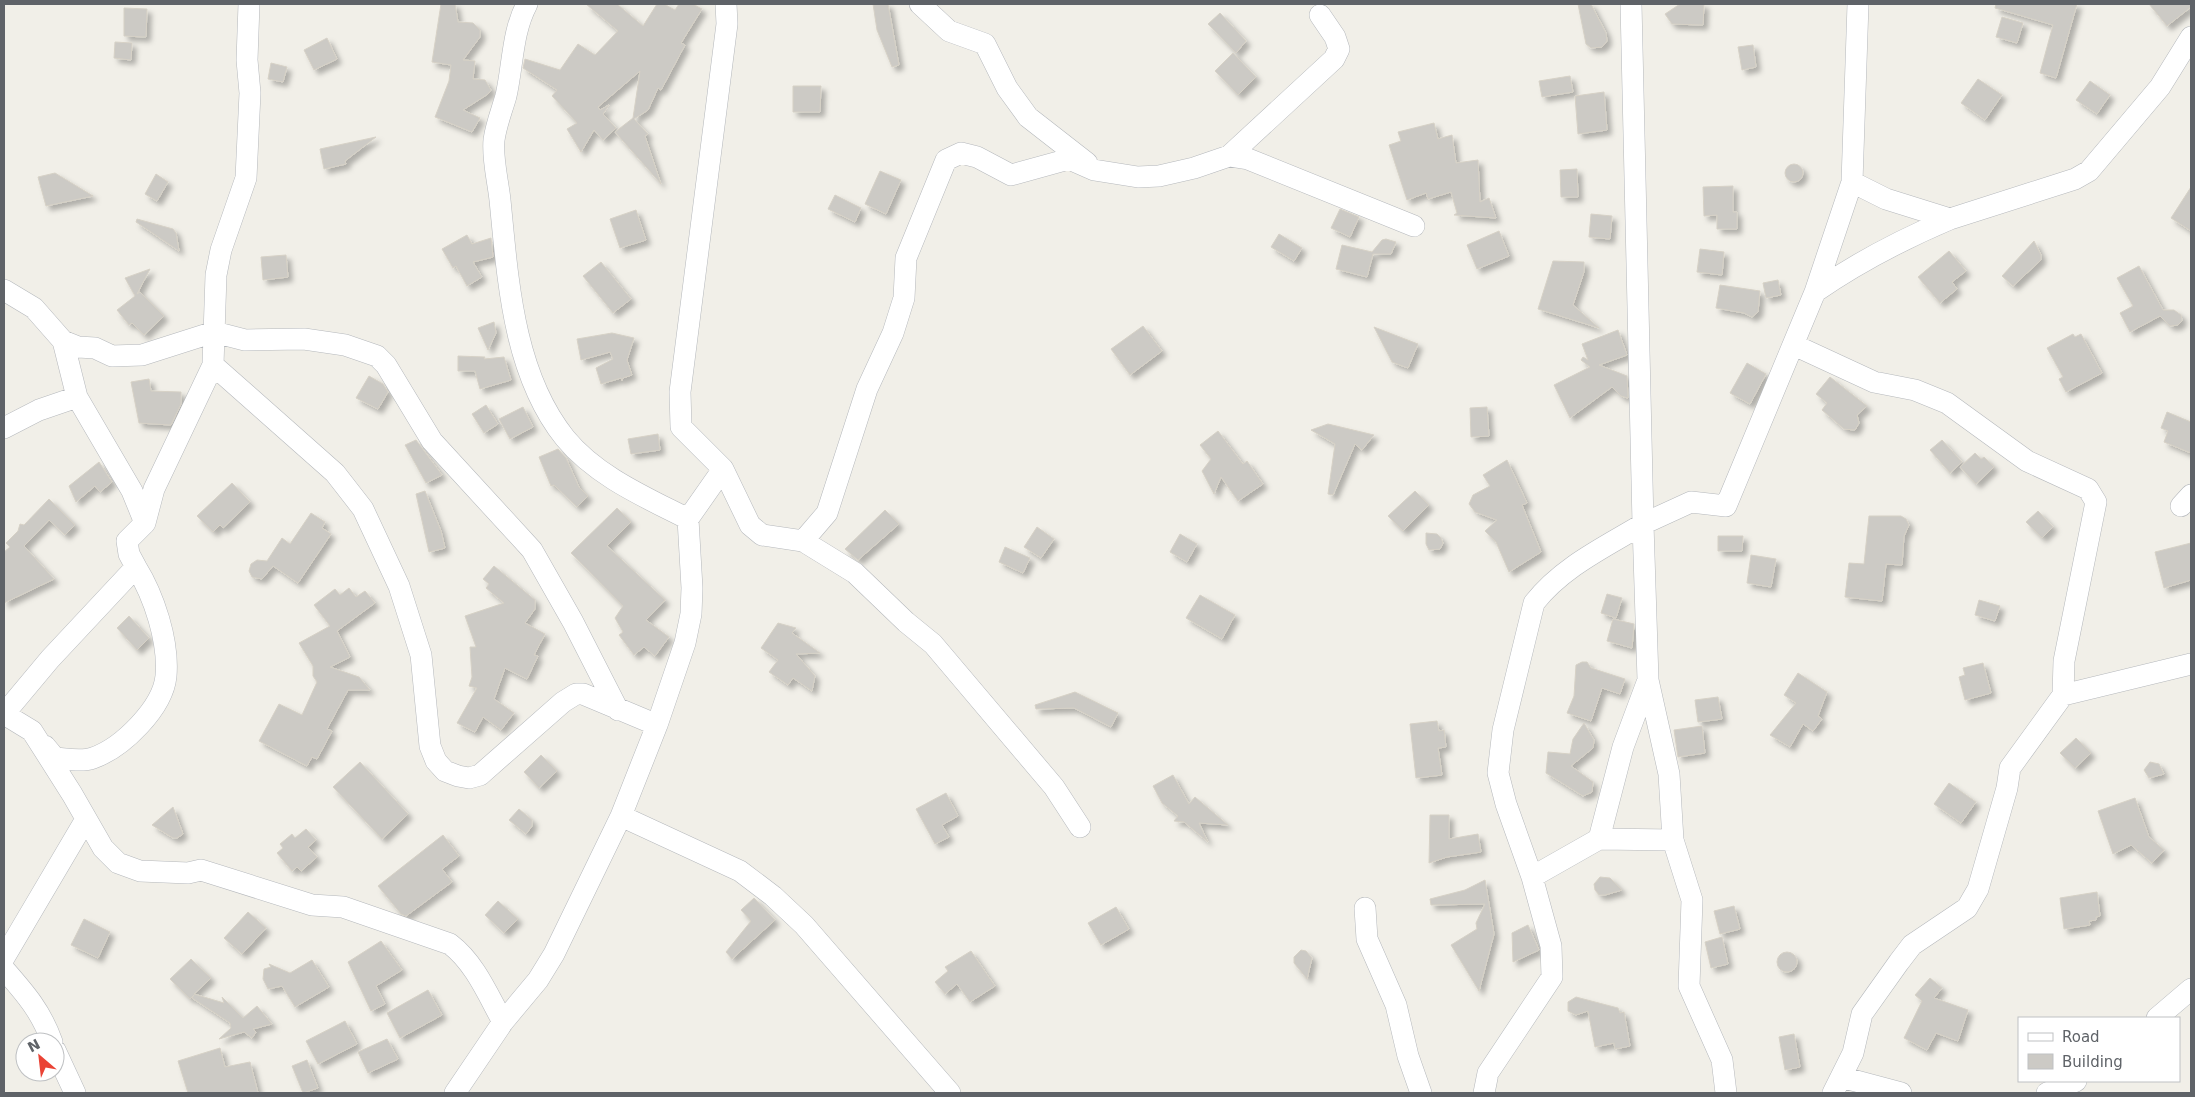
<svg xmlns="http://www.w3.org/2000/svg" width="2195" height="1097" font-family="'DejaVu Sans',sans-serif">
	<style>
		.building { fill: #cccac5; stroke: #d6d1c6; filter: url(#shadow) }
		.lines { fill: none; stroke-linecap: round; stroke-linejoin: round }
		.minor-casing { stroke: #b5b8bc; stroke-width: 22 }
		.minor { stroke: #fff; stroke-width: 21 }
	</style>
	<defs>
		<filter id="shadow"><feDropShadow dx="4.5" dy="4.5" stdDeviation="2.5" flood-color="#0004"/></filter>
	</defs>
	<rect width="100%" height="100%" fill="#f1efe8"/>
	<path class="building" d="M441 4H455L458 22 473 23 480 30V37L463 60 475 61 473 79 485 80 491 90 488 94 463 110 480 118 472 132 435 117 449 81 451 65 432 62Z
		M586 4H617L643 26 657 4H664L675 10 679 4H693L702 9 681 43 685 45 661 90 658 88 648 110 634 119 648 134 645 136 661 184 615 132 633 118 640 71 598 107 600 110 609 105 603 114 616 128 603 140 594 130 581 152 567 129 577 123 552 96 557 90 523 68 525 59 560 70 578 44 595 55 618 31Z
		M873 4H888L899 65 892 67 877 30Z
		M1578 4H1591L1606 33 1607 41 1602 47 1591 48 1586 44Z
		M1680 4H1704L1703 25 1672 24 1665 14Z
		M1996 4H2077L2056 78 2040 73 2053 25 1995 8Z
		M2149 4H2191V7L2167 26Z
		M124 8 147 9 146 37 124 36Z
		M1220 13 1246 41 1236 53 1208 24Z
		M2002 17 2023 23 2017 43 1996 37Z
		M327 38 337 59 314 70 304 50Z
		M115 42 132 43 131 60 114 58Z
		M1753 45 1756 67 1742 70 1738 47Z
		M1233 53 1256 77 1238 95 1215 71Z
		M271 63 287 67 283 82 268 79Z
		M1570 76 1573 92 1542 97 1539 81Z
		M1978 79 2002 95 1985 120 1961 103Z
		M2090 81 2110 95 2097 114 2076 100Z
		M793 86H821L820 112H793Z
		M1604 92 1607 130 1578 134 1575 96Z
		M1434 123 1438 139 1452 135 1456 163 1478 160 1480 202 1489 198 1496 218 1454 215 1457 213 1451 192 1428 199 1426 193 1407 200 1389 145 1401 141 1398 132Z
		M376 137 345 161 346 164 324 169 320 149Z
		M1785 173a9 9 0 1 1 18 0a9 9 0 1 1-18 0Z
		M1577 169 1578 197H1561L1560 170Z
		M880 171 901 180 886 214 865 204Z
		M55 173 93 196 46 206 38 177Z
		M156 174 168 182 157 201 145 194Z
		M1733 186V212H1737V229H1717V215L1704 216 1703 187Z
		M2191 187V231L2171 218Z
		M835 195 861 208 855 222 828 209Z
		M1340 209 1359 217 1350 237 1331 228Z
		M636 210 646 240 620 248 610 219Z
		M1591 214 1612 216 1610 239 1589 237Z
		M137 219 173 229 176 233 179 251 136 222Z
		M1499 231 1509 256 1477 269 1467 245Z
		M1279 234 1302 248 1294 261 1271 247Z
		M467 235 472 244 491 238 493 257 473 262 482 277 467 286 456 266 453 268 442 249Z
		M1386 239 1396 242 1391 254H1373L1367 277 1336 269 1342 245 1372 252 1382 240Z
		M2034 241 2041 255V260L2013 286 2002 276Z
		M1700 249 1724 252 1722 275 1697 272Z
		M1949 251 1966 271 1952 282 1957 289 1940 303 1918 277Z
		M286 255 288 277 263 280 261 257Z
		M1553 261 1584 262V272L1573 305 1599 328 1538 309Z
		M601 262 631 299 613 313 583 276Z
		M2139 266 2163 310H2174L2181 315 2182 321 2178 325 2170 326 2160 316 2130 332 2120 313 2133 306 2117 278Z
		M150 269 137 294 140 292 164 316 144 335 132 323 129 325 117 310 135 296 125 278Z
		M1778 280 1781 295 1766 298 1763 283Z
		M1720 285 1760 291 1758 312 1752 317 1744 313 1716 308Z
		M494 322 496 333 488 350 478 328Z
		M1143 326 1162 351 1130 375 1111 349Z
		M1374 327 1418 344 1408 368 1392 362Z
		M1618 330 1627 355 1599 365 1627 376 1628 398 1621 396 1612 387 1570 418 1554 385 1590 367 1581 360 1583 357 1588 360 1582 344Z
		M612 333 634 338 627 360 632 375 623 378 622 381 621 378 601 384 596 368 613 359 610 352 581 360 577 339Z
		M2073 334 2075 337 2081 334 2102 373 2066 392 2059 379 2063 377 2047 348Z
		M458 356 485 357 484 359 504 357 511 380 480 389 475 371H458Z
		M1747 363 1766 374 1750 404 1730 393Z
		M369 376 383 384 388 392 378 409 356 398Z
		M1830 377 1867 406 1857 415 1859 423 1855 430 1844 429 1822 410 1827 403 1816 394Z
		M149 379 151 391 181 392V404L171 425 139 423 131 382Z
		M486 405 498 424 484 433 472 414Z
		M523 407 533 427 510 439 499 419Z
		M1487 407 1489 436 1471 437 1470 408Z
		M2167 412 2191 422V453L2164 442 2168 431 2161 428Z
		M1328 424 1374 435 1362 450 1355 444 1333 495 1328 494 1335 444 1311 430Z
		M1218 431 1243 464 1247 461 1263 484 1238 501 1221 477 1214 494 1202 471 1211 459 1200 445Z
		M658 434 660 450 631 454 628 439Z
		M416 440 442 475 426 483 405 445Z
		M1942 440 1962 462 1950 473 1930 450Z
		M558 449 566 458 579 487 588 496 577 507 554 485 551 486 539 457Z
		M1975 453 1981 459 1984 457 1994 467 1976 484 1960 467Z
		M1507 460 1527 503 1522 505 1541 552 1509 572 1496 542 1485 531 1497 520 1475 512 1469 504 1473 495 1490 486 1483 475Z
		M99 462 112 482 100 492 95 486 76 502 69 486Z
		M232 483 250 502 223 528 220 525 213 532 197 516Z
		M425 491 441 531 445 548 429 552 416 494Z
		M1415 491 1429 505 1403 531 1388 516Z
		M49 499 75 525 65 535 49 520 24 546 54 579 4 603V552L10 547 6 543 18 531 20 524 24 525Z
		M617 508 631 522 607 546 665 600 646 620 669 637 655 656 644 647 634 655 619 635 623 632 615 618 623 606 571 553Z
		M885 510 899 524 858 560 845 549Z
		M2038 511 2053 527 2042 538 2026 522Z
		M311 513 325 522 322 528 331 534 298 583 273 566 262 579 252 577 249 571 251 564 257 560 267 561 282 538 290 544Z
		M1869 516H1901L1906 519 1909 525 1904 536 1902 565 1886 564 1882 601 1845 597 1849 563 1864 564Z
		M1037 527 1054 539 1041 558 1024 547Z
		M1426 533 1437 534 1441 538 1443 543 1440 549 1429 550 1426 544Z
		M1180 534 1197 544 1187 562 1170 552Z
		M1718 536H1743L1742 551H1718Z
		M2191 543V580L2164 588 2155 552Z
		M1005 547 1030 558 1023 573 999 562Z
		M1751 555 1776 559 1771 587 1747 583Z
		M494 566 535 600V609L525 623 545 634 534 655 538 656 527 679 505 668 494 699 514 713 501 730 483 717 475 732 457 723 477 688 469 686 472 677 470 647H476L465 616 504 603 486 588 489 584 483 579Z
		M349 588 356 597 365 591 375 603 337 631 350 657 330 667 359 677 370 690H348L327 729 332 731 317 759 312 757 307 766 259 741 279 704 302 715 317 682 313 676V666L299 643 330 626 314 605 335 589 340 595Z
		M1607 594 1622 598 1616 618 1601 613Z
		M1200 595 1235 615 1222 639 1186 618Z
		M1979 600 2000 606 1995 621 1975 615Z
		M129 616 149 638 137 650 117 628Z
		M1613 619 1634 624 1632 648 1607 641Z
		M778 623 796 628 792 633 820 653 796 654 815 676 812 691 793 678 788 685 769 672 778 660 761 648Z
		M1582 662H1587L1591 668 1625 679 1620 694 1602 688 1591 721 1567 713 1574 696 1576 665Z
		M1983 663 1991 693 1965 700 1959 677 1965 675 1963 668Z
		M1798 673 1827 692 1818 716 1822 719 1813 731 1803 724 1790 747 1770 735 1796 703 1784 695Z
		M1075 692 1118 713 1111 727 1074 708 1036 709 1035 705Z
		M1718 697 1722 719 1698 722 1695 700Z
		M1437 721 1439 731 1444 730 1446 747 1438 748 1442 775 1416 778 1410 724Z
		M1584 723 1594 740 1593 748 1571 766 1593 782 1592 792 1583 796 1546 773 1548 752 1570 754 1573 739Z
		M1702 726 1705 753 1678 757 1674 730Z
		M2076 738 2091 753 2075 768 2060 753Z
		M541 755 557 771 539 788 524 772Z
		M360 762 408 814 382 839 333 787Z
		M2150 762 2159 764 2164 774 2149 778 2144 770Z
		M1173 775 1189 804 1195 797 1228 825 1199 823 1208 842 1184 822 1174 821 1178 816 1162 803 1153 786Z
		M1949 783 1976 802 1961 823 1934 804Z
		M946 793 958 816 942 825 949 837 935 844 916 809Z
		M2135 798 2149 837 2164 850 2152 863 2131 845 2113 854 2098 811Z
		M173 807 183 834 177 838H173L152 825Z
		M519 809 532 820V826L526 834 509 820Z
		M1430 815H1449V839L1478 834 1481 852 1447 857 1429 863Z
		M306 829 316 840 308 847 317 857 301 871 297 867 292 871 277 853 283 848 280 844 292 834 295 838Z
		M443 835 459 856 442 869 452 882 406 916 401 914 378 886Z
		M1600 877 1610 878 1622 890 1605 895H1599L1595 890 1594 884Z
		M1485 880 1494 934 1479 991 1451 945 1477 929 1476 923 1485 904 1431 905 1430 899 1465 890Z
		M2097 892 2100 916 2096 917V920L2089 921 2090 925 2064 929 2060 898Z
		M754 898 775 920 732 959 726 952 751 921 741 910Z
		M498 901 518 919 504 933 485 915Z
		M1734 906 1740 929 1720 934 1714 911Z
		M1116 907 1129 929 1101 945 1088 923Z
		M248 912 266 928 242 954 224 938Z
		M84 919 110 932 98 958 71 945Z
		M1528 925 1539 950 1513 962 1512 933Z
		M1722 937 1728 964 1711 968 1705 942Z
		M381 941 402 970 376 986 385 1004 371 1011 348 962Z
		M1301 950 1306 951 1312 958 1307 979 1294 963V957Z
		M971 951 995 986 970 1002 957 984 945 994 935 982 948 971 945 967Z
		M1777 962a10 10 0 1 1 20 0a10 10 0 1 1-20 0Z
		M191 959 211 978 194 994 224 1003 222 997 243 1018 257 1006 272 1024 253 1029 256 1032 252 1038 244 1032 219 1039 231 1028 230 1023 192 998 194 995 190 999 170 979Z
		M312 960 329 987 295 1007 282 986 268 989 263 979 264 969 271 967 269 964 290 973Z
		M1930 978 1942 988 1934 998 1968 1010 1958 1041 1936 1033 1927 1050 1904 1038 1922 1001 1915 995Z
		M428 990 442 1015 400 1038 387 1013Z
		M1576 997 1618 1008 1620 1013 1624 1012 1630 1046 1615 1049 1614 1043 1595 1047 1588 1011 1576 1015 1568 1011V1002Z
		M345 1021 357 1044 318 1064 306 1041Z
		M1794 1034 1800 1067 1785 1070 1779 1037Z
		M387 1039 398 1059 368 1073 358 1052Z
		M220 1048 225 1067 250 1062 258 1093H188L178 1061Z
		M307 1060 318 1088 303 1093 292 1066Z"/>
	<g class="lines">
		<defs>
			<path id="minor" d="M527 4C512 32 513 65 506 96 502 110 496 125 494 140 492 158 498 181 500 200 508 280 513 373 565 438 596 476 645 497 688 519
				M920 4 949 31 985 44 1007 88 1028 117 1087 163
				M1229 156 1248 159 1414 226
				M1852 182 1886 199 1950 219 2075 179 2089 171 2160 87 2191 37
				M4 290 34 308 63 341 77 397 132 491 145 523
				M1815 292C1858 262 1903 239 1950 219
				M63 341 78 347 95 348 112 356 142 355 214 332 245 340 304 339 345 345 377 356 386 365 432 441 532 550 573 622 618 710
				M1794 345 1874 382 1915 390 1947 403 2027 461 2088 489 2096 502 2064 661 2063 695 2010 768 2007 788 1978 889 1967 908 1912 945 1899 962 1862 1014 1853 1053 1833 1093
				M213 365 335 473 363 509 399 586 421 655 430 746 436 761 445 771 458 776 469 778 480 775 563 702 576 694H583L657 725
				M4 428 39 410 77 397
				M723 469 750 525 762 535 803 541 855 573 906 622 933 644 1054 787 1080 827
				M2181 506 2191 495
				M803 541 827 513 867 389 893 333 904 298 906 258 946 160 961 153 977 157 1011 175 1069 159 1094 170 1138 177 1159 176 1194 168 1229 156 1334 59 1339 49 1335 37 1320 15
				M136 567 129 554 127 541 145 523 154 489 213 365 216 275 221 250 246 178 250 93 247 60 249 4
				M2063 695 2191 664
				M4 714 32 731 72 794 103 848 118 863 140 871 188 873 201 870 312 905 343 907 450 944C475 963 488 995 503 1022
				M4 714 50 659 136 567C154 596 169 641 166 676 163 708 122 748 93 758 82 762 67 759 55 758L45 746
				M621 816 740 871 773 896 804 925 950 1093
				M1599 839 1623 747 1648 680
				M1532 877 1506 804 1498 773 1503 730 1534 603C1562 567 1605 547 1643 524L1631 4
				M1365 908 1367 939 1396 1005 1408 1056 1421 1093
				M4 958 86 819
				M4 969C25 993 41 1011 52 1042
				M2157 1018 2191 989
				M55 1050 75 1093
				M1841 1077 1901 1093
				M455 1093 503 1022 538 980 554 954 621 816 657 725 685 643 691 614 692 588 688 519 723 469 681 427 680 392 727 24 726 4
				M1484 1093 1488 1073 1552 977 1551 946 1532 877 1599 839 1673 840
				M1726 1093 1722 1060 1689 986 1692 900 1673 840 1669 774 1648 680 1643 524 1691 502 1726 506 1815 292 1852 182 1858 4
				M2047 1093 2076 1081"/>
		</defs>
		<use href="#minor" class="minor-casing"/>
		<use href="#minor" class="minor"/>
	</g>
	<rect width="2195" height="1097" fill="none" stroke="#5f6368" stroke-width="10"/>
	<rect x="2018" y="1017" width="162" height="65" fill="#ffffff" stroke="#bfc1c3"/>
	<rect x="2028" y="1033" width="25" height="8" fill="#ffffff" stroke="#bfc1c3"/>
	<text x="2062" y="1042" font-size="15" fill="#5f6368">Road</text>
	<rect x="2028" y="1054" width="25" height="15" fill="#cccac5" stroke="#bfc1c3"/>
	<text x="2062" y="1067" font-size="15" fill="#5f6368">Building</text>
	<g transform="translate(40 1057) rotate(332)"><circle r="24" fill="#ffffff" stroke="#bfc1c3"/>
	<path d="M0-4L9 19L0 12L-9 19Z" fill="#ea4335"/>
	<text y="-8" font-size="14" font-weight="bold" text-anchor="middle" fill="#5f6368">N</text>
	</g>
</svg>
